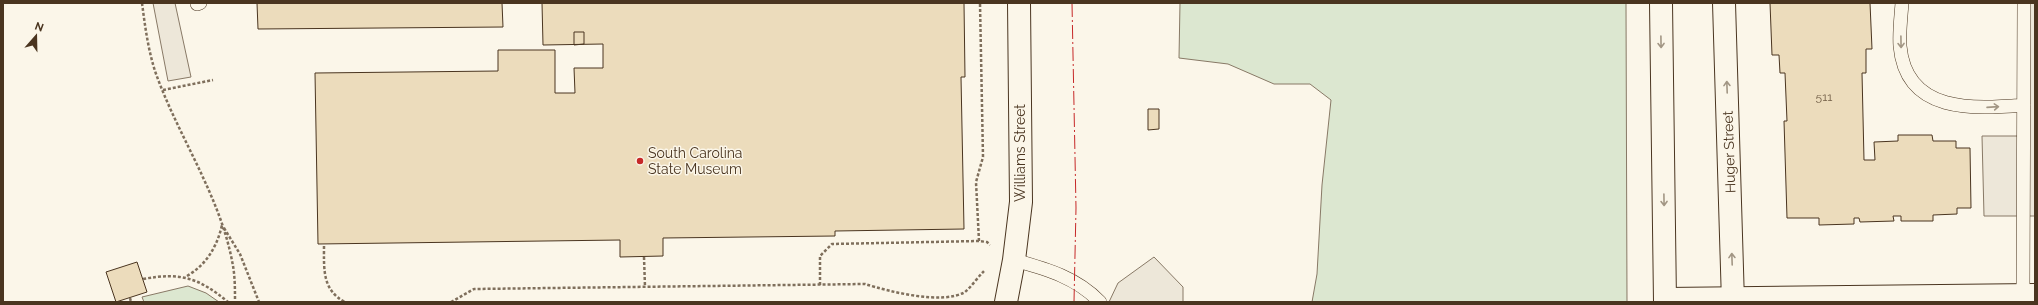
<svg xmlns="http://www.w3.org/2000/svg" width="2038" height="305" font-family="Raleway,sans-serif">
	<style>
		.green { fill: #dce7d0; stroke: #887966 }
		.parking { fill: #ede7d9; stroke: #887966 }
		.building { fill: #ecdcbc; stroke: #4a3520 }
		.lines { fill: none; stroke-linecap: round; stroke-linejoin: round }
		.service-casing { stroke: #4a3520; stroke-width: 14 }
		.tertiary-casing { stroke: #4a3520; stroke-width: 24 }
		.primary-casing { stroke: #4a3520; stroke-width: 24 }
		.path { stroke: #7f6f5c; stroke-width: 2.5; stroke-dasharray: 3 2; stroke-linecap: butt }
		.service { stroke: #fbf6e9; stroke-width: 13 }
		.tertiary { stroke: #fbf6e9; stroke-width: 22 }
		.primary { stroke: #fbf6e9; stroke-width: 22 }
		.power { stroke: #c62828; stroke-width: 1; stroke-dasharray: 14 3 2 3; stroke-linecap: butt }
		.oneway { stroke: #a29684 }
		.poi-dot { fill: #c62828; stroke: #fbf6e9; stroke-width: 1.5 }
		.labels { text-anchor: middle; stroke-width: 3; stroke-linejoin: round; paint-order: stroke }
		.number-label { font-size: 12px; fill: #725f47 }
		.street-label { font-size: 14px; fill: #4a3520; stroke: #fbf6e9 }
		.poi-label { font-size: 14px; fill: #4a3520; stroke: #fbf6e9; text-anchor: start }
	</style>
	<rect width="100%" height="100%" fill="#fbf6e9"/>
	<path class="green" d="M1180 3H1626L1627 302H1312L1317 274 1322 185 1331 100 1310 84H1274L1228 64 1179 58Z
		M188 286 206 293 219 302H144L142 297Z"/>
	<path class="parking" d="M153 3H175L191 77 168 81Z
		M2024 3H2035V216H1984L1982 136H2024Z
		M1154 257 1183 287V302H1109L1118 283Z"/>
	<path class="building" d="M257 3H502L503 27 258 29Z
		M542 3H964L965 77H961L964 229 835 231V236L663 238V256L620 257V240L318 244 315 73 498 71V50H555V93H575L574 68H603V44L543 45Z
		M1770 3H1870L1872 49H1866V73H1862L1864 160H1875L1874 142 1898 141V135H1932L1933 141H1956V148H1970L1971 208H1957V214L1933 215V221H1901V216H1893L1894 221 1860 222 1859 218H1854V224L1819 225V218H1787L1784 121H1787L1785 73H1780L1779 55H1772Z
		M574 32H584V44L574 45Z
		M1148 109H1159V129L1148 130Z
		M137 262 147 292 116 302 106 272Z"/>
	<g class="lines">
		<defs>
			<path id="service" d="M1902 3C1901 17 1899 32 1900 46 1906 114 1974 109 2024 105
				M197 4 200 3
				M1014 260C1046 269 1076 277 1100 302
				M2023 295 2024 3"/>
			<path id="tertiary" d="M1665 299 2035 295
				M1006 302 1014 260 1021 202 1019 3"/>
			<path id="primary" d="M1661 3 1665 302
				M1724 3 1733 302"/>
		</defs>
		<use href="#service" class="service-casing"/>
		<use href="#tertiary" class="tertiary-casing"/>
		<use href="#primary" class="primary-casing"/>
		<path class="path" d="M142 3C145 26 148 49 155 71 178 137 221 196 233 266 235 277 235 290 235 302
			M163 90 213 80
			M224 228 240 254 259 302
			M979 241 976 182 983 157 980 3
			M324 246C324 269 322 290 345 302
			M644 257 645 287
			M187 276C206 265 217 247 222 225
			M143 279C181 272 199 278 228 302
			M820 285V256L832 244 979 241 987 242 990 245
			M130 298 131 302
			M451 302 474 289 865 284C891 292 942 305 965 292 972 286 978 277 984 271"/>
		<use href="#service" class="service"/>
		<use href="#tertiary" class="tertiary"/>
		<use href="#primary" class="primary"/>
		<path class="power" d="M1072 3 1076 208 1074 302"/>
	</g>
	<defs><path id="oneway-shaft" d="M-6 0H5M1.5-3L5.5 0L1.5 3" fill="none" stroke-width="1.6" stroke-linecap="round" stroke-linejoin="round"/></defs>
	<g class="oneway">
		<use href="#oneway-shaft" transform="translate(1661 42) rotate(89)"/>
		<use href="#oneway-shaft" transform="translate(1901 42) rotate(89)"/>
		<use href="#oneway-shaft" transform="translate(1727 87) rotate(-92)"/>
		<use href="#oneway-shaft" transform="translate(1993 107) rotate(-4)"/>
		<use href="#oneway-shaft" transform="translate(1664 200) rotate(89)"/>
		<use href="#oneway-shaft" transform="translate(1732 259) rotate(-92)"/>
	</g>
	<circle class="poi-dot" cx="640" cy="161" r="4"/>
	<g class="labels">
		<g class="number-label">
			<text x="1824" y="101">511</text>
		</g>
		<g class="street-label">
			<text transform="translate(1729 152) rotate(-92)" y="5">Huger Street</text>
			<text transform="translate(1020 153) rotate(-90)" y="5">Williams Street</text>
		</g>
		<g class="poi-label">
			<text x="648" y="158">South Carolina<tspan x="648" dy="16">State Museum</tspan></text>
		</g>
	</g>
	<rect width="2038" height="305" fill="none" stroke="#4a3520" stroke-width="8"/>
	<g transform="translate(36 36) rotate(20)" stroke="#fbf6e9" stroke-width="3" paint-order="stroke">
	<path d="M0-3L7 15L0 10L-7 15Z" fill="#4a3520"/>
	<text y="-6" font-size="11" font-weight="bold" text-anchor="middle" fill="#4a3520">N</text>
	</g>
</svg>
